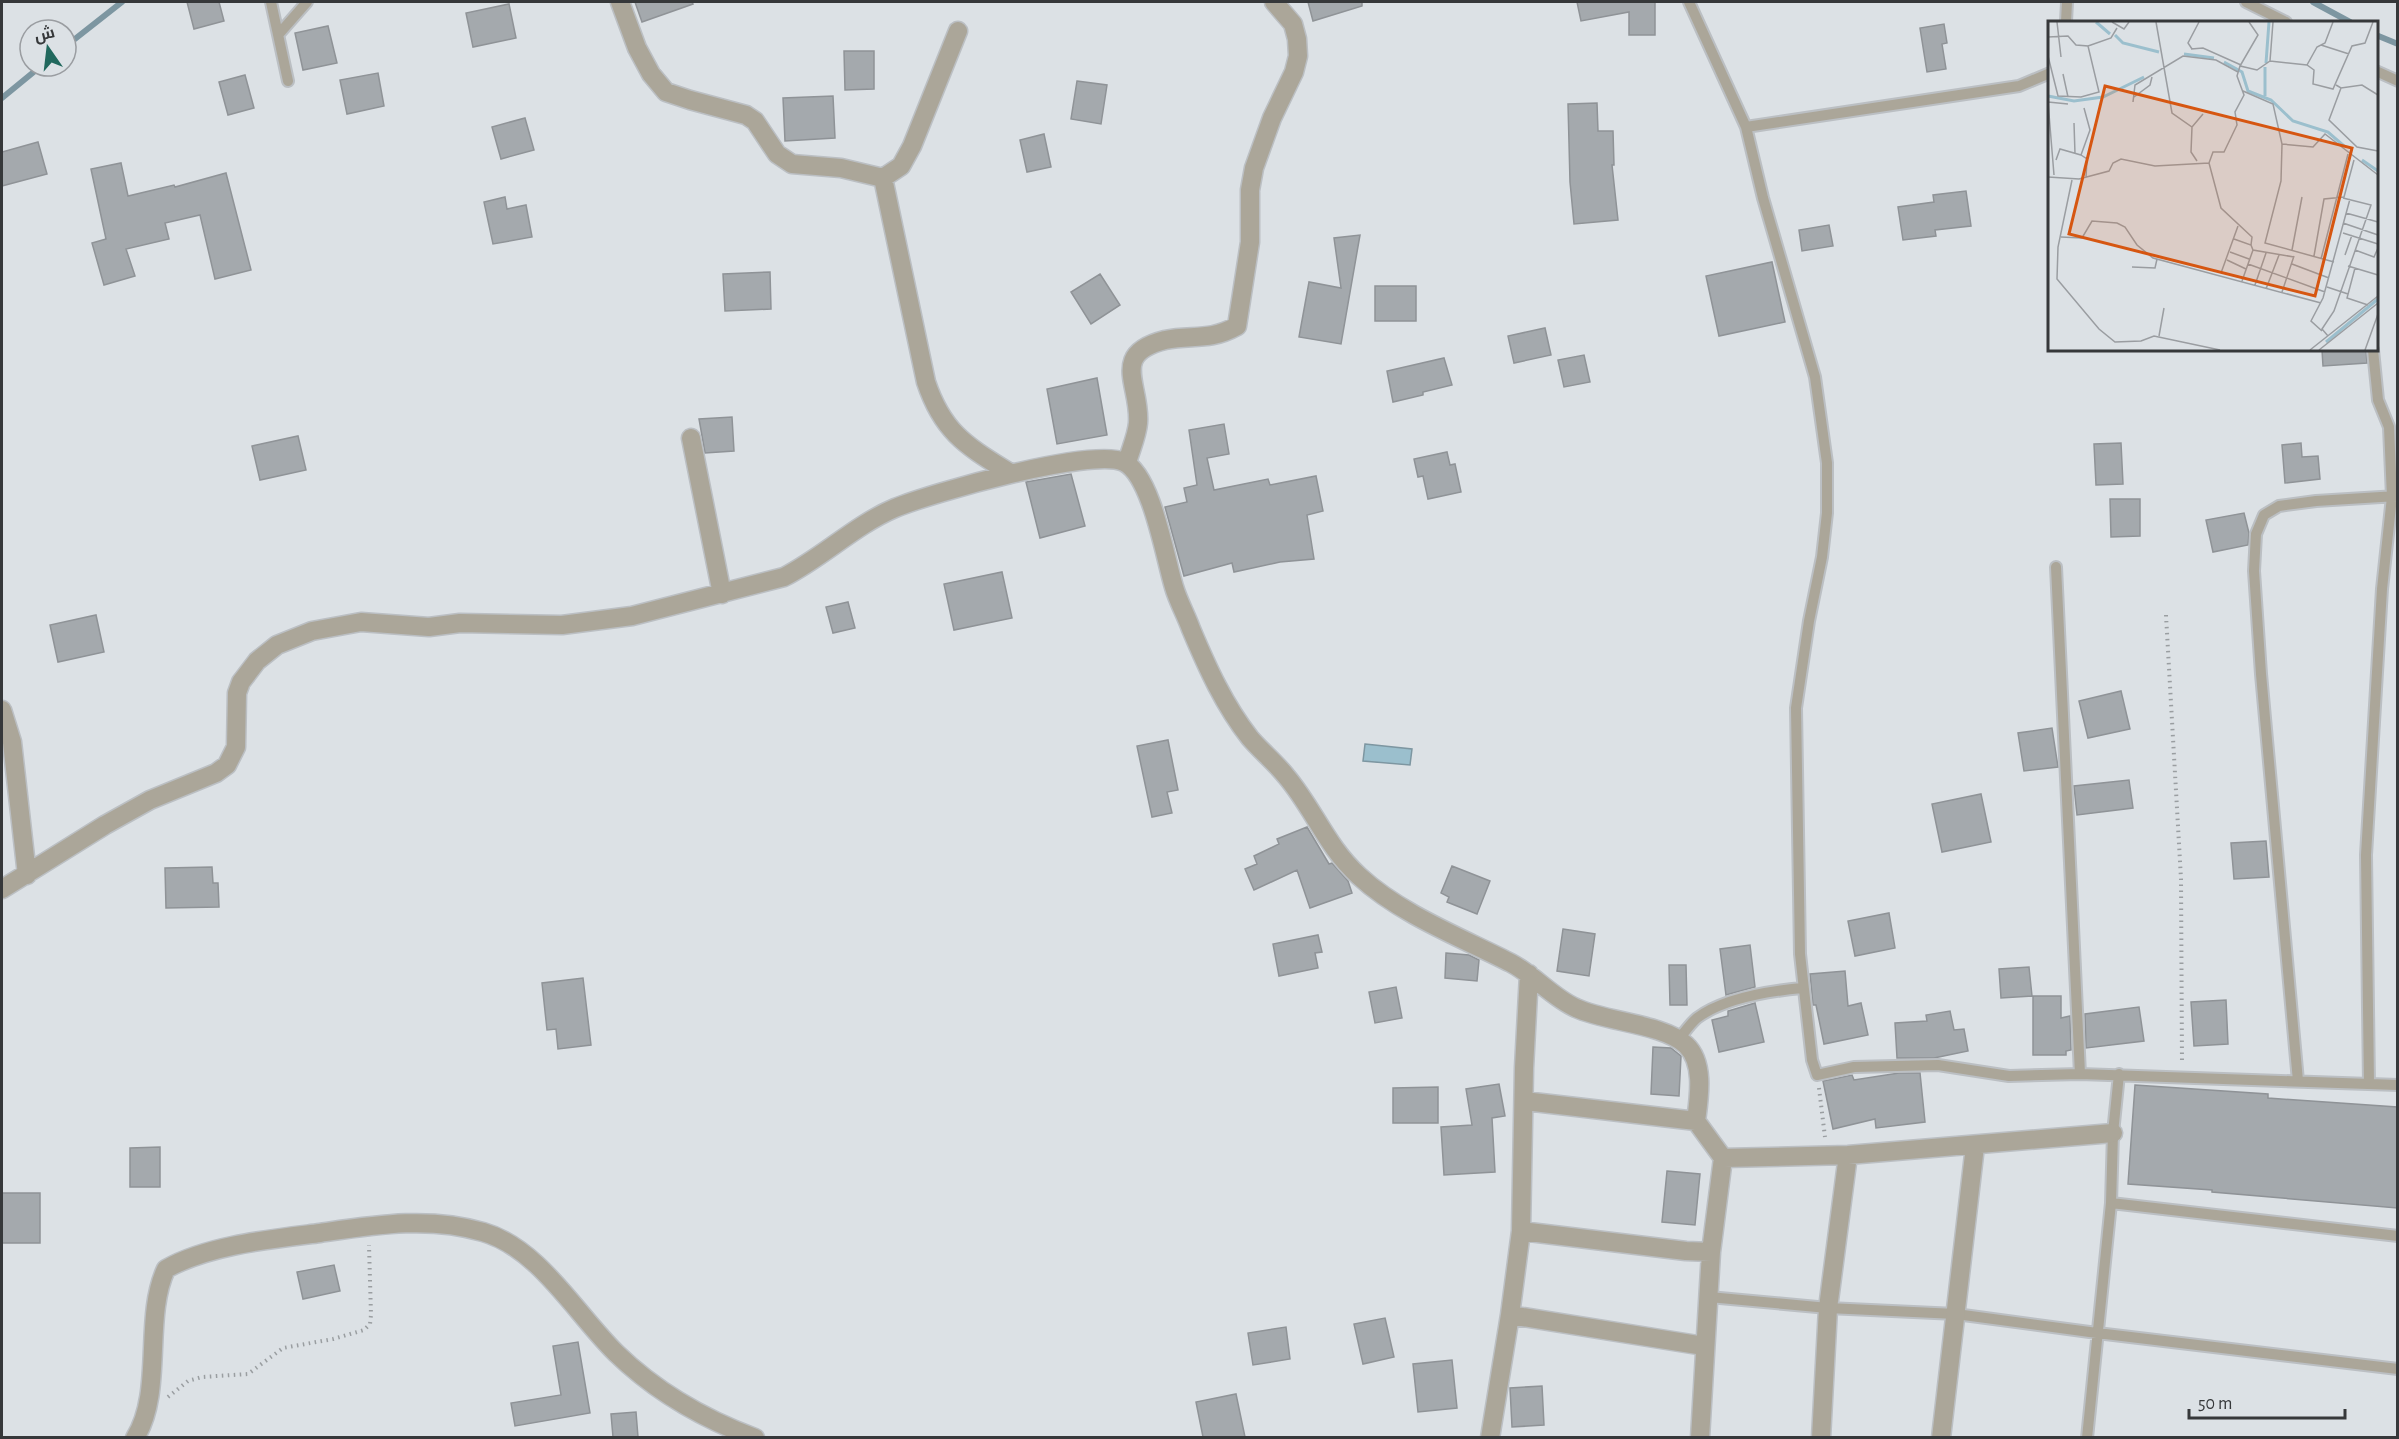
<svg xmlns="http://www.w3.org/2000/svg" width="2399" height="1439" font-family="'Alegreya Sans',Cairo,sans-serif">
	<style>
		.water { fill: #9bbfcd; stroke: #7d96a1; stroke-width: 1.5 }
		.lines { fill: none; stroke-linecap: round; stroke-linejoin: round }
		.stream { stroke: #7d96a1; stroke-width: 6 }
		.building { fill: #a4a9ad; stroke: #8f9397; stroke-width: 1.5 }
		.lane-casing { stroke: #bbbfc3; stroke-width: 14 }
		.street-casing { stroke: #bbbfc3; stroke-width: 21 }
		.path { stroke: #9a9ea1; stroke-width: 4; stroke-dasharray: 1.5 4.5; stroke-linecap: butt }
		.lane { stroke: #aba699; stroke-width: 10 }
		.street { stroke: #aba699; stroke-width: 18 }
		.inset-river { fill: none; stroke: #9bbfcd; stroke-width: 3 }
		.inset-road { fill: none; stroke: #9a9da1; stroke-width: 1.5 }
		.view { fill: #d65611; fill-opacity: 0.15; stroke: #d65611; stroke-width: 3 }
		.inset-edge { fill: none; stroke: #36383a; stroke-width: 3 }
	</style>
	<rect width="100%" height="100%" fill="#dce1e5"/>
	<path class="water" d="M1365 744 1412 749 1410 765 1363 761Z"/>
	<g class="lines">
		<path class="stream" d="M2313 2 2350 22
			M2376 35 2398 44
			M66 46 122 2
			M2 98 41 66"/>
	</g>
	<path class="building" d="M187 2H219L224 21 194 29Z
		M635 2H692L693 4 642 22Z
		M1308 2H1362V6L1313 21Z
		M1577 2H1655V35H1629V12L1581 21Z
		M509 4 516 38 473 47 466 13Z
		M1944 24 1947 43 1942 44 1946 69 1927 72 1920 28Z
		M328 26 337 63 303 70 295 33Z
		M844 51H874V89L845 90Z
		M378 73 384 106 347 114 340 80Z
		M245 75 254 108 228 115 219 82Z
		M1077 81 1107 85 1101 124 1071 119Z
		M833 96 835 138 785 141 783 98Z
		M1597 103 1598 131H1613L1614 165H1612L1618 220 1574 224 1570 182 1568 104Z
		M525 118 534 150 501 159 492 127Z
		M1044 134 1051 167 1027 172 1020 140Z
		M38 142 47 174 2 186V152Z
		M121 163 128 196 174 185 175 187 226 173 251 270 215 279 200 215 165 223 169 239 126 249 135 276 104 285 92 243 106 239 91 169Z
		M1966 191 1971 226 1935 230 1936 236 1903 240 1898 207 1934 202 1933 195Z
		M505 197 507 209 526 205 532 237 493 244 484 202Z
		M1829 225 1833 246 1802 251 1799 230Z
		M1360 235 1341 344 1299 337 1309 282 1341 288 1334 238Z
		M1772 262 1785 322 1719 336 1706 276Z
		M770 272 771 309 725 311 723 274Z
		M1100 274 1120 305 1091 324 1071 292Z
		M1375 286H1416V321H1375Z
		M1545 328 1551 355 1514 363 1508 336Z
		M2322 350H2366L2367 363 2323 366Z
		M1584 355 1590 382 1564 387 1558 360Z
		M1444 358 1452 385 1423 392V395L1393 402 1387 371Z
		M1097 378 1107 435 1057 444 1047 389Z
		M732 417 734 451 705 453 699 419Z
		M1224 424 1229 454 1207 458 1214 490 1268 479 1270 485 1316 476 1323 511 1307 515 1314 559 1280 562 1234 572 1232 563 1184 576 1165 507 1187 502 1184 488 1197 485 1189 430Z
		M298 436 306 470 260 480 252 446Z
		M2121 443 2123 484 2096 485 2094 444Z
		M2301 443 2302 457 2318 456 2320 479 2285 483 2282 445Z
		M1447 452 1450 465 1455 464 1461 492 1428 499 1423 476 1418 477 1414 459Z
		M1071 474 1085 526 1040 538 1026 482Z
		M2110 499H2140V536L2111 537Z
		M2244 513 2249 533 2248 545 2213 552 2206 520Z
		M1002 572 1012 618 954 630 944 584Z
		M848 602 855 628 833 633 826 607Z
		M96 615 104 652 58 662 50 625Z
		M2121 691 2130 729 2088 738 2079 701Z
		M2052 728 2058 767 2024 771 2018 733Z
		M1168 740 1178 790 1167 792 1172 813 1152 817 1137 746Z
		M2129 780 2133 808 2077 815 2074 786Z
		M1981 794 1991 842 1942 852 1932 804Z
		M1307 827 1329 864 1332 863 1348 881 1352 893 1310 908 1297 870 1254 890 1245 869 1257 864 1254 856 1279 844 1277 839Z
		M2266 841 2269 877 2234 879 2231 843Z
		M1452 866 1490 881 1477 914 1447 902 1449 897 1441 893Z
		M212 867 213 883H218L219 907 166 908 165 868Z
		M1889 913 1895 948 1855 956 1848 921Z
		M1563 929 1595 934 1589 976 1557 971Z
		M1318 935 1322 952 1315 953 1318 968 1279 976 1273 944Z
		M1750 945 1755 987 1726 995 1720 949Z
		M1446 953 1469 955 1479 960 1477 981 1445 978Z
		M1669 965H1686L1687 1005H1670Z
		M2029 967 2032 996 2001 998 1999 969Z
		M1845 971 1848 1006 1861 1003 1868 1035 1824 1044 1816 1005H1813L1810 974Z
		M583 978 591 1045 558 1049 556 1029 547 1030 542 983Z
		M1396 987 1402 1018 1375 1023 1369 992Z
		M2033 996H2061V1018L2070 1016 2071 1050 2066 1051V1055H2033Z
		M2226 1000 2228 1044 2194 1046 2191 1002Z
		M1755 1003 1764 1042 1719 1052 1712 1020 1728 1016V1011Z
		M2139 1007 2144 1041 2086 1048 2085 1014Z
		M1950 1011 1954 1030 1964 1029 1968 1051 1934 1058H1897L1895 1023 1927 1021 1926 1015Z
		M1653 1047 1671 1048 1681 1056 1679 1096 1651 1094Z
		M1899 1073H1920L1925 1122 1876 1128 1875 1119 1833 1129 1823 1081 1852 1075 1854 1080Z
		M1499 1084 1505 1116 1492 1118 1495 1172 1444 1175 1441 1127 1472 1125 1466 1089Z
		M2135 1085 2268 1094V1098L2397 1107V1208L2212 1192V1190L2128 1184Z
		M1438 1087V1123H1393V1088Z
		M160 1147V1187H130V1148Z
		M1667 1171 1700 1174 1695 1225 1662 1222Z
		M2 1193H40V1243H2Z
		M334 1265 340 1291 303 1299 297 1272Z
		M1385 1318 1394 1357 1363 1364 1354 1324Z
		M1286 1327 1290 1359 1253 1365 1248 1333Z
		M578 1342 590 1413 515 1426 511 1403 561 1395 553 1346Z
		M1452 1360 1457 1408 1418 1412 1413 1364Z
		M1542 1386 1544 1425 1512 1427 1510 1388Z
		M1236 1394 1245 1437H1203L1196 1402Z
		M636 1412 638 1437H613L611 1414Z"/>
	<g class="lines">
		<defs>
			<path id="lane" d="M271 2 288 81
				M1689 2 1746 127 1763 198 1815 377 1827 463V513L1822 557 1809 621 1796 708 1800 954 1812 1060 1817 1075 1854 1067 1938 1065 2009 1076 2080 1074 2398 1085
				M2246 2 2286 22
				M2066 22 2067 2
				M278 35 307 2
				M2376 71 2398 81
				M1746 127 2019 86 2050 73
				M2056 567 2080 1074
				M1678 1040C1684 1033 1690 1024 1697 1018 1724 998 1770 991 1802 988
				M2298 1081 2261 674 2254 571 2256 534 2264 515 2279 506 2316 501 2397 496
				M2369 1084 2366 855 2382 589 2392 497 2389 427 2378 400 2373 350
				M2111 1203 2398 1236
				M1709 1297 1828 1308 1956 1314 2097 1333 2398 1369
				M2087 1438 2111 1203 2113 1133 2119 1074"/>
			<path id="street" d="M620 2 637 48 651 74 666 92 690 100 746 115 755 121 777 154 792 164 841 168 883 178 901 166 912 146 958 31
				M883 178 926 382C943 433 967 446 1010 473
				M691 438 722 594
				M1127 463C1130 451 1137 436 1138 423 1141 385 1109 354 1165 340 1192 334 1208 342 1237 326L1250 242V190L1254 168 1272 118 1294 72 1298 56 1297 39 1293 24 1274 2
				M2 710 12 742 27 875
				M2 889 105 825 150 800 216 773 227 765 236 747 237 693 241 682 257 661 277 645 312 631 361 622 429 627 460 623 562 625 632 616 784 577C823 557 855 525 895 508 932 493 1092 447 1124 462 1152 476 1165 558 1174 587 1178 601 1186 615 1191 629 1207 667 1224 705 1250 738 1261 751 1275 762 1286 776 1314 809 1326 846 1359 876 1400 914 1462 938 1511 963 1534 975 1553 998 1576 1008 1606 1022 1664 1024 1686 1045 1705 1063 1699 1098 1696 1121L1723 1158 1848 1155 2113 1133
				M1524 1101 1696 1121
				M1521 1231 1686 1251 1711 1252
				M1510 1315 1704 1346
				M135 1438C164 1392 143 1318 166 1269 208 1245 272 1239 320 1233 375 1225 429 1216 483 1232 539 1248 576 1314 616 1353 655 1391 704 1419 755 1438
				M1490 1438 1510 1315 1521 1231 1524 1068 1529 974
				M1700 1438 1711 1252 1723 1158
				M1821 1438 1828 1308 1848 1155
				M1941 1438 1975 1146"/>
		</defs>
		<use href="#lane" class="lane-casing"/>
		<use href="#street" class="street-casing"/>
		<path class="path" d="M2166 615 2181 879 2182 1064
			M1819 1088 1825 1137
			M168 1397 188 1381 202 1377 248 1374 283 1348 333 1339 364 1330 370 1324 371 1315 369 1245"/>
		<use href="#lane" class="lane"/>
		<use href="#street" class="street"/>
	</g>
	<g transform="translate(2048 21)">
		<rect width="330" height="330" fill="#dce1e5"/>
		<path class="inset-river" d="M48 1 62 13M67 14 75 22 111 31M136 33 166 37M176 41 194 51 200 70 223 79 245 100 280 111 296 125M218 42 221 1M0 75 26 80 55 76 96 56M217 75V46M314 139 330 150M278 321 330 278"/>
		<path class="inset-road" d="M9 1 13 36M64 1 76 8 81 1M108 1 124 92 144 106 155 93M0 16 20 15 28 24 40 25 51 71 33 76 10 75 0 35M273 24 301 33M40 25 63 17 69 7M143 28 155 27 193 44M144 28 140 22 151 1M222 40 225 1M259 44 269 26 277 22 285 1M192 45 210 14 201 1M15 53 20 76M288 64 293 67 314 64 330 74M293 67 281 99 309 126 330 130M195 70 225 83 234 123 233 160 217 222 286 241M86 76 102 64 104 56M0 81 6 154M0 81 20 83M85 81 87 64 135 35 168 39 190 51M26 102 27 133M144 106 143 131 149 140M234 123 265 126 277 113 330 154M33 134 39 138 38 156M8 139 12 128 33 134 42 109 36 87M0 156 31 158 61 150 65 142 73 138 107 145 161 142M24 159 10 226 9 258 51 308 67 321 93 320 106 315 172 329M298 192 330 201M295 202 330 214M295 212 330 223M13 216 34 217 44 200 69 202 77 206 89 224 105 237 273 282M186 218 203 224 205 229 246 236M203 224 204 216 173 187 161 142 165 131H176L189 104 187 91 196 74 189 55 192 45 209 49 222 40 259 44 266 49 265 63 285 68 304 25 317 22 325 1M244 229 254 176M307 229 326 236 330 227M182 231 201 238M297 234 304 214M266 235 276 178 296 176 306 139M273 238 300 133M179 239 198 248M200 243 277 271M244 243 281 257M300 245 330 254M84 246 107 247 109 238M307 247 299 277 320 284M173 252 190 205M194 260 205 229M207 264 218 232M279 266 300 273M218 268 231 234M234 271 246 235M274 310 263 300 275 277 302 178M111 315 116 287M280 315 274 308 286 290 323 184 295 177M262 329 330 275M271 329 330 282M317 329 330 293"/>
		<path class="view" d="M57 65 304 127 267 275 21 213Z"/>
		<rect width="330" height="330" class="inset-edge"/>
	</g>
	<rect width="2399" height="1439" fill="none" stroke="#36383a" stroke-width="6"/>
	<g transform="translate(48 48) rotate(346)"><circle r="28" fill="#dce1e5" stroke="#9a9da1" stroke-width="1.5"/>
	<path d="M0-4.5L10 22L0 15L-10 22Z" fill="#21685d"/>
	<text y="-9" font-size="16" font-weight="bold" text-anchor="middle" fill="#36383a">ش</text>
	</g>
	<path d="M2189 1409v9h156v-9" fill="none" stroke="#36383a" stroke-width="3"/>
	<text x="2198" y="1409" font-size="18" fill="#36383a" stroke="#dce1e5" stroke-width="4.5" paint-order="stroke">50 m</text>
</svg>
